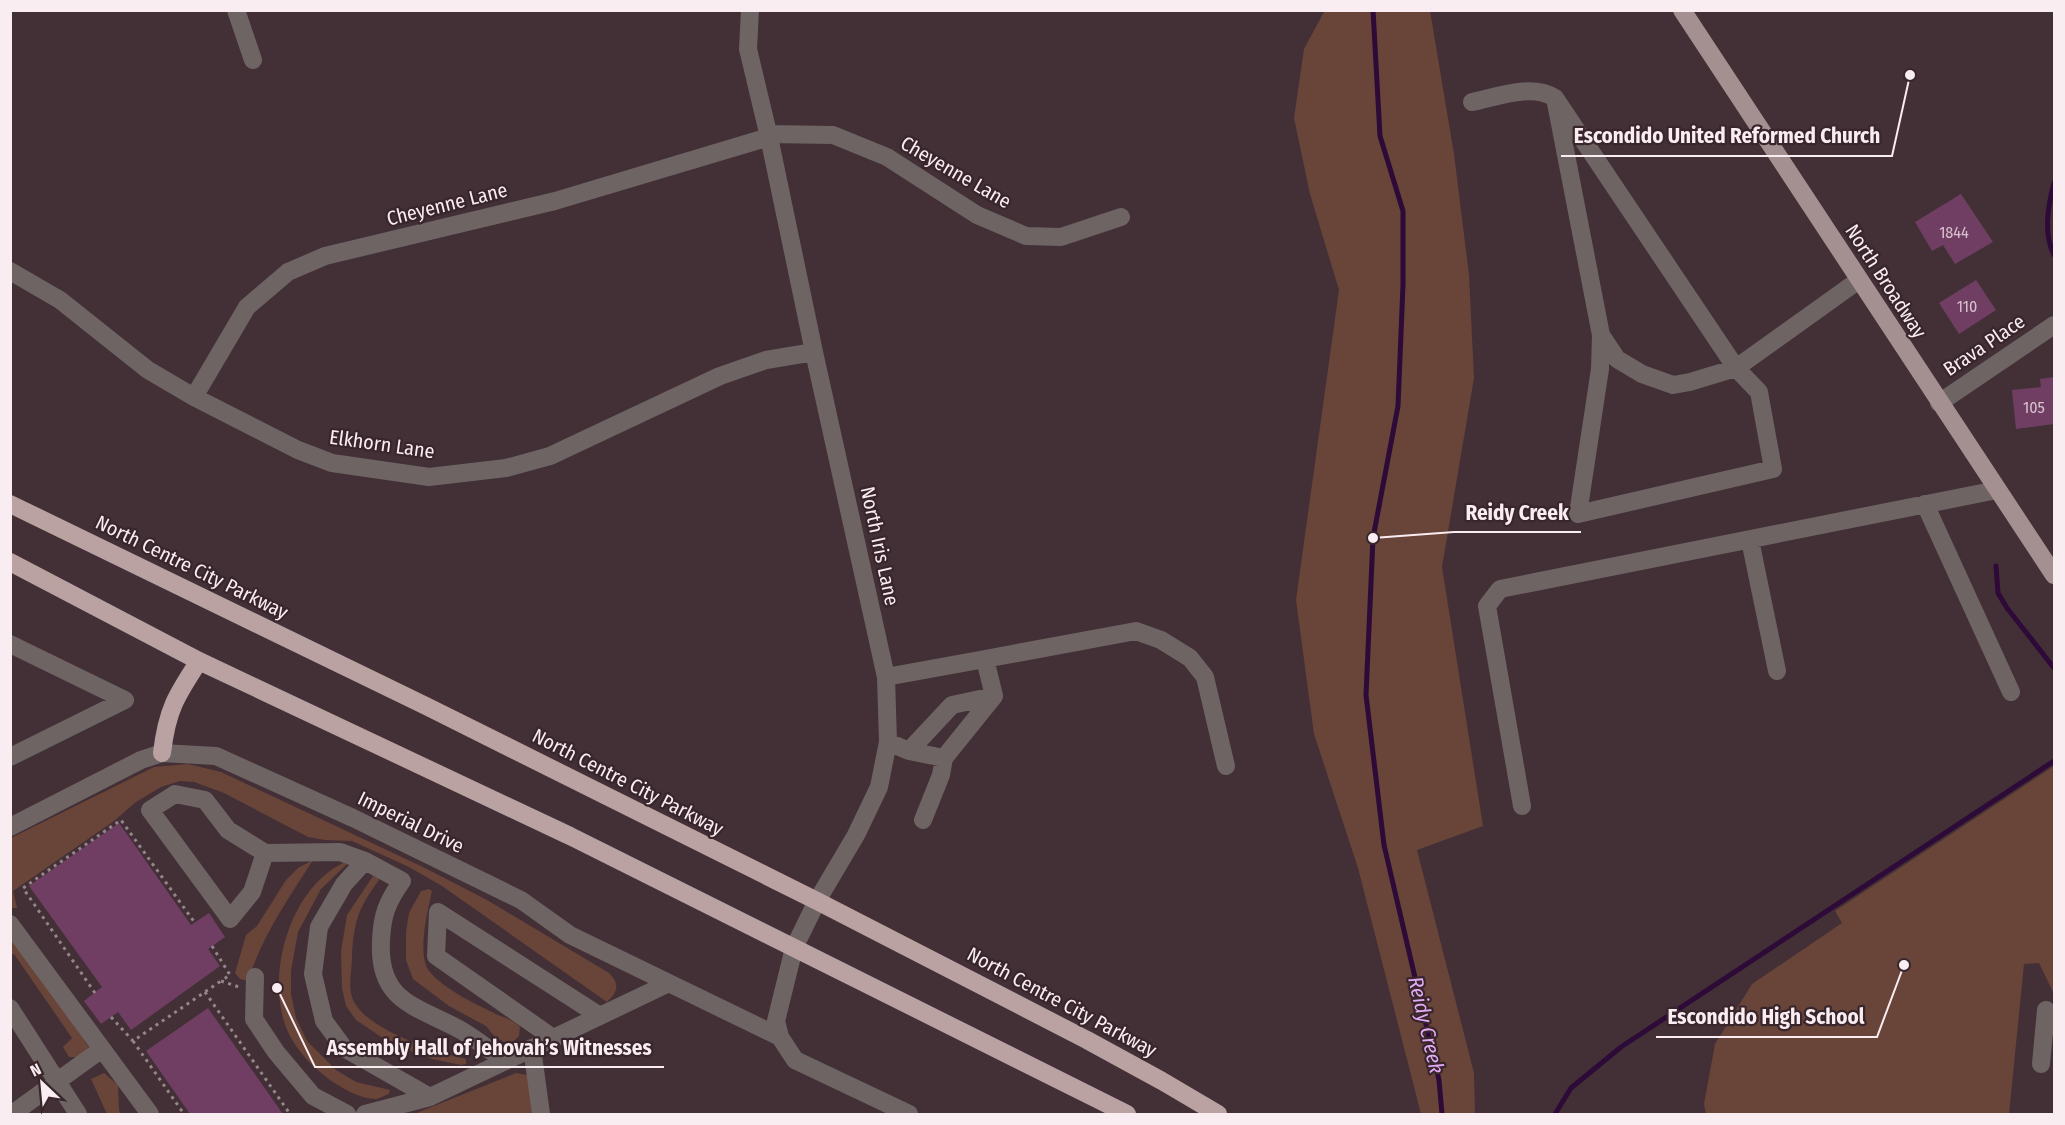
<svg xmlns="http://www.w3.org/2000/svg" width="2065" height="1125" font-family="'Fira Sans Condensed',sans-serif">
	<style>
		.green { fill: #694439 }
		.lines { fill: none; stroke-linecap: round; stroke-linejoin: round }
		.stream { stroke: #2d0a37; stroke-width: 5 }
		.building { fill: #713e63 }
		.path { stroke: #95858a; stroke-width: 3; stroke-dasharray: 3 4.5; stroke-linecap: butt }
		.minor { stroke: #6e6464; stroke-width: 18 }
		.major { stroke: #a59091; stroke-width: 18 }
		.highway { stroke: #baa2a2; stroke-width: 18 }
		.labels { text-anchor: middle; stroke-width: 4.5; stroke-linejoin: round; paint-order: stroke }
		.number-label { font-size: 16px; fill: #d8c1ce }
		.street-label { font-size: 20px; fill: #faedf1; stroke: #38262c }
		.water-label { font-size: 21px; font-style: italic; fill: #e4abf5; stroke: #38262c }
		.leader { fill: none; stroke: #faedf1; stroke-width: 2 }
		.callout-dot { fill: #faedf1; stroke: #38262c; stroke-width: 2 }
		.callout-label { font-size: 21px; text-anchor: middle; font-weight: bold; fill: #faedf1; stroke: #38262c; stroke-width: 4.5; stroke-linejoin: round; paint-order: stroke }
	</style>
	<rect width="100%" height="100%" fill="#423036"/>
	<path class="green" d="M1325 10 1430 11 1454 154 1469 275 1474 378 1442 567 1483 826 1417 850 1474 1073 1475 1114H1421L1358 868 1314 734 1296 600 1339 290 1310 194 1294 118 1304 49Z
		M188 764 221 772 425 868 487 900 609 973C620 984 618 992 607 1002L442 886 409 867 352 841 325 840 308 837 224 793 194 782 180 781 161 787 136 802 114 821 13 891 17 908H12L10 905 11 838 154 767Z
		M2054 766V994L2039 963 2024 964 2009 1114H1706L1704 1104 1715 1044 1752 984 1842 923 1835 911Z
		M313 860C288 899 262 936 248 981L240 979 235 973 246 935 257 926 286 880 298 868Z
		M343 863 347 864 321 889 298 932 291 971V994L296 1018 307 1041 336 1070 356 1082 390 1090 389 1094C386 1095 380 1098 377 1099 365 1100 347 1091 338 1085 318 1073 298 1053 288 1032 264 978 289 889 343 863Z
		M373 876 378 878 379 880C358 908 354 922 352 956 352 968 349 982 351 993 357 1028 437 1052 466 1059V1064L461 1065 432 1059 390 1043 356 1020 346 1006 342 988 341 951 347 915Z
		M429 889 432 891C428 909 416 957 430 972 443 988 473 1003 492 1012 502 1018 512 1018 520 1027L519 1036 512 1043H506L495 1037 486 1026 449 1006 413 979 406 960V932L409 913 421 891Z
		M11 940 17 941 89 1047 78 1057H69L63 1047 72 1038 14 954 11 955Z
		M104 1073 118 1085 119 1111 122 1114H107L91 1079Z
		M516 1073 527 1075 533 1114H414Z"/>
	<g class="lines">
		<path class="stream" d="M1373 10 1380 136 1403 211V285L1398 406 1373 538 1366 695 1384 845 1439 1080 1442 1114
			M2054 183C2048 206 2043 233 2054 255
			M1996 566 1998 593 2007 608 2054 668
			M1555 1114 1571 1088 1621 1047 2054 761"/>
	</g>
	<path class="building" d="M1961 194 1993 242 1955 264 1943 245 1932 251 1915 222Z
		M1976 280 1996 310 1959 334 1939 303Z
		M2054 377V424L2016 429 2012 390 2041 387 2040 379Z
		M119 823 191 925 209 913 225 937 208 949 220 966 131 1030 118 1012 101 1024 84 1001 102 987 29 886Z
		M208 1008 283 1114H190L146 1051Z"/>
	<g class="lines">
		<path class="path" d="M212 946 230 975 221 981 239 987
			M205 992 290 1114
			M95 993 23 888 121 820 195 923
			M111 1017 133 1041 221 981
			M133 1041 184 1114"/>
		<path class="minor" d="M236 10 253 60
			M750 10 748 49 769 137 814 352 886 677 888 742 879 787 856 835 817 901 794 948 776 1021 780 1037 795 1060 909 1114
			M1472 102C1497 97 1532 83 1555 98
			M768 134 833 135 887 157 977 215 1026 236 1061 237 1121 217
			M10 271 60 300 148 370 194 397 298 450 332 463 429 477 506 468 550 456 720 376 766 360 814 352
			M1601 335 1600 369 1578 514 1773 469 1759 392 1736 368 1690 382 1673 385 1642 374 1617 359 1601 335 1555 98 1736 368 1859 280
			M194 397 247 307 288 272 325 256 555 201 769 137
			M1939 403 2054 325
			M1925 504 2011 692
			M1750 540 1777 671
			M10 644 125 700 10 757
			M985 659 1136 631 1161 640 1190 658 1205 677 1226 766
			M886 677 985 659 994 696 944 758
			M888 742 909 751 944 758 941 775 923 820
			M909 751 952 705 994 696
			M1522 806 1487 606 1500 589 1997 490
			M10 827 141 760 162 753 216 756 353 818 521 900 570 935 780 1037
			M265 853 252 892 230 919 150 810 175 794 205 800 228 830 265 853 340 852 365 861
			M10 924 150 1114
			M255 977 254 1019 276 1052 313 1096 347 1114
			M10 1008 78 1114
			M553 1038 436 956 438 912 600 1016
			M532 1048 541 1114
			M2041 1064 2046 1010 2054 1026
			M430 1097 344 1048 324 1021 313 974 319 927 344 884 365 861 402 881C387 902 382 915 381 941 378 999 412 1005 455 1027 473 1036 489 1050 505 1061
			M12 1114 102 1049
			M365 1114 430 1097 669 983"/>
		<path class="major" d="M1682 10 2054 575"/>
		<path class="highway" d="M10 504 426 706 817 901 1087 1040 1162 1081 1218 1114
			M10 562 199 661 570 836 1127 1114
			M162 753C167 710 176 696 199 661"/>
	</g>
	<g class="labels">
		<g class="number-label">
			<text x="1954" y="238">1844</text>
			<text x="1967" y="312">110</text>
			<text x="2034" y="413">105</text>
		</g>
		<g class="street-label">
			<text transform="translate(956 172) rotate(30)" y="7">Cheyenne Lane</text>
			<text transform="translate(447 204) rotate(-14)" y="7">Cheyenne Lane</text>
			<text transform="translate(1886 281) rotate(57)" y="7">North Broadway</text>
			<text transform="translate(1984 345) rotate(-34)" y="7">Brava Place</text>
			<text transform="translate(382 444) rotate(8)" y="7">Elkhorn Lane</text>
			<text transform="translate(880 546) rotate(78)" y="7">North Iris Lane</text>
			<text transform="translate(192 567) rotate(26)" y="7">North Centre City Parkway</text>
			<text transform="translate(628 782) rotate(27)" y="7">North Centre City Parkway</text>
			<text transform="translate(411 822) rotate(26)" y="7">Imperial Drive</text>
			<text transform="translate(1062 1002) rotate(28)" y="7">North Centre City Parkway</text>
		</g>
		<g class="water-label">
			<text transform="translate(1426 1025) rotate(77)" y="7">Reidy Creek</text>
		</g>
	</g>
	<path class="leader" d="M1910 75L1892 156H1561M1373 538L1454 532H1581M1904 965L1877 1037H1656M277 988L315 1067H664"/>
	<g class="callout-dot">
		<circle cx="1910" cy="75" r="6"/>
		<circle cx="1373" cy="538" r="6"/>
		<circle cx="1904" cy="965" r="6"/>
		<circle cx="277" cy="988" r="6"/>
	</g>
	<g class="callout-label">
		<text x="1727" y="143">Escondido United Reformed Church</text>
		<text x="1517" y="520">Reidy Creek</text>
		<text x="1766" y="1024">Escondido High School</text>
		<text x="489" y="1055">Assembly Hall of Jehovah’s Witnesses</text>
	</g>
	<rect width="2065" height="1125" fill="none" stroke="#faedf1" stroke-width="24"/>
	<g transform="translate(42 1083) rotate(334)" stroke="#38262c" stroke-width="4.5" paint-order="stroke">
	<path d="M0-4.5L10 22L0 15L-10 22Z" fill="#faedf1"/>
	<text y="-9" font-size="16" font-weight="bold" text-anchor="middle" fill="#faedf1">N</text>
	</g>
</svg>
